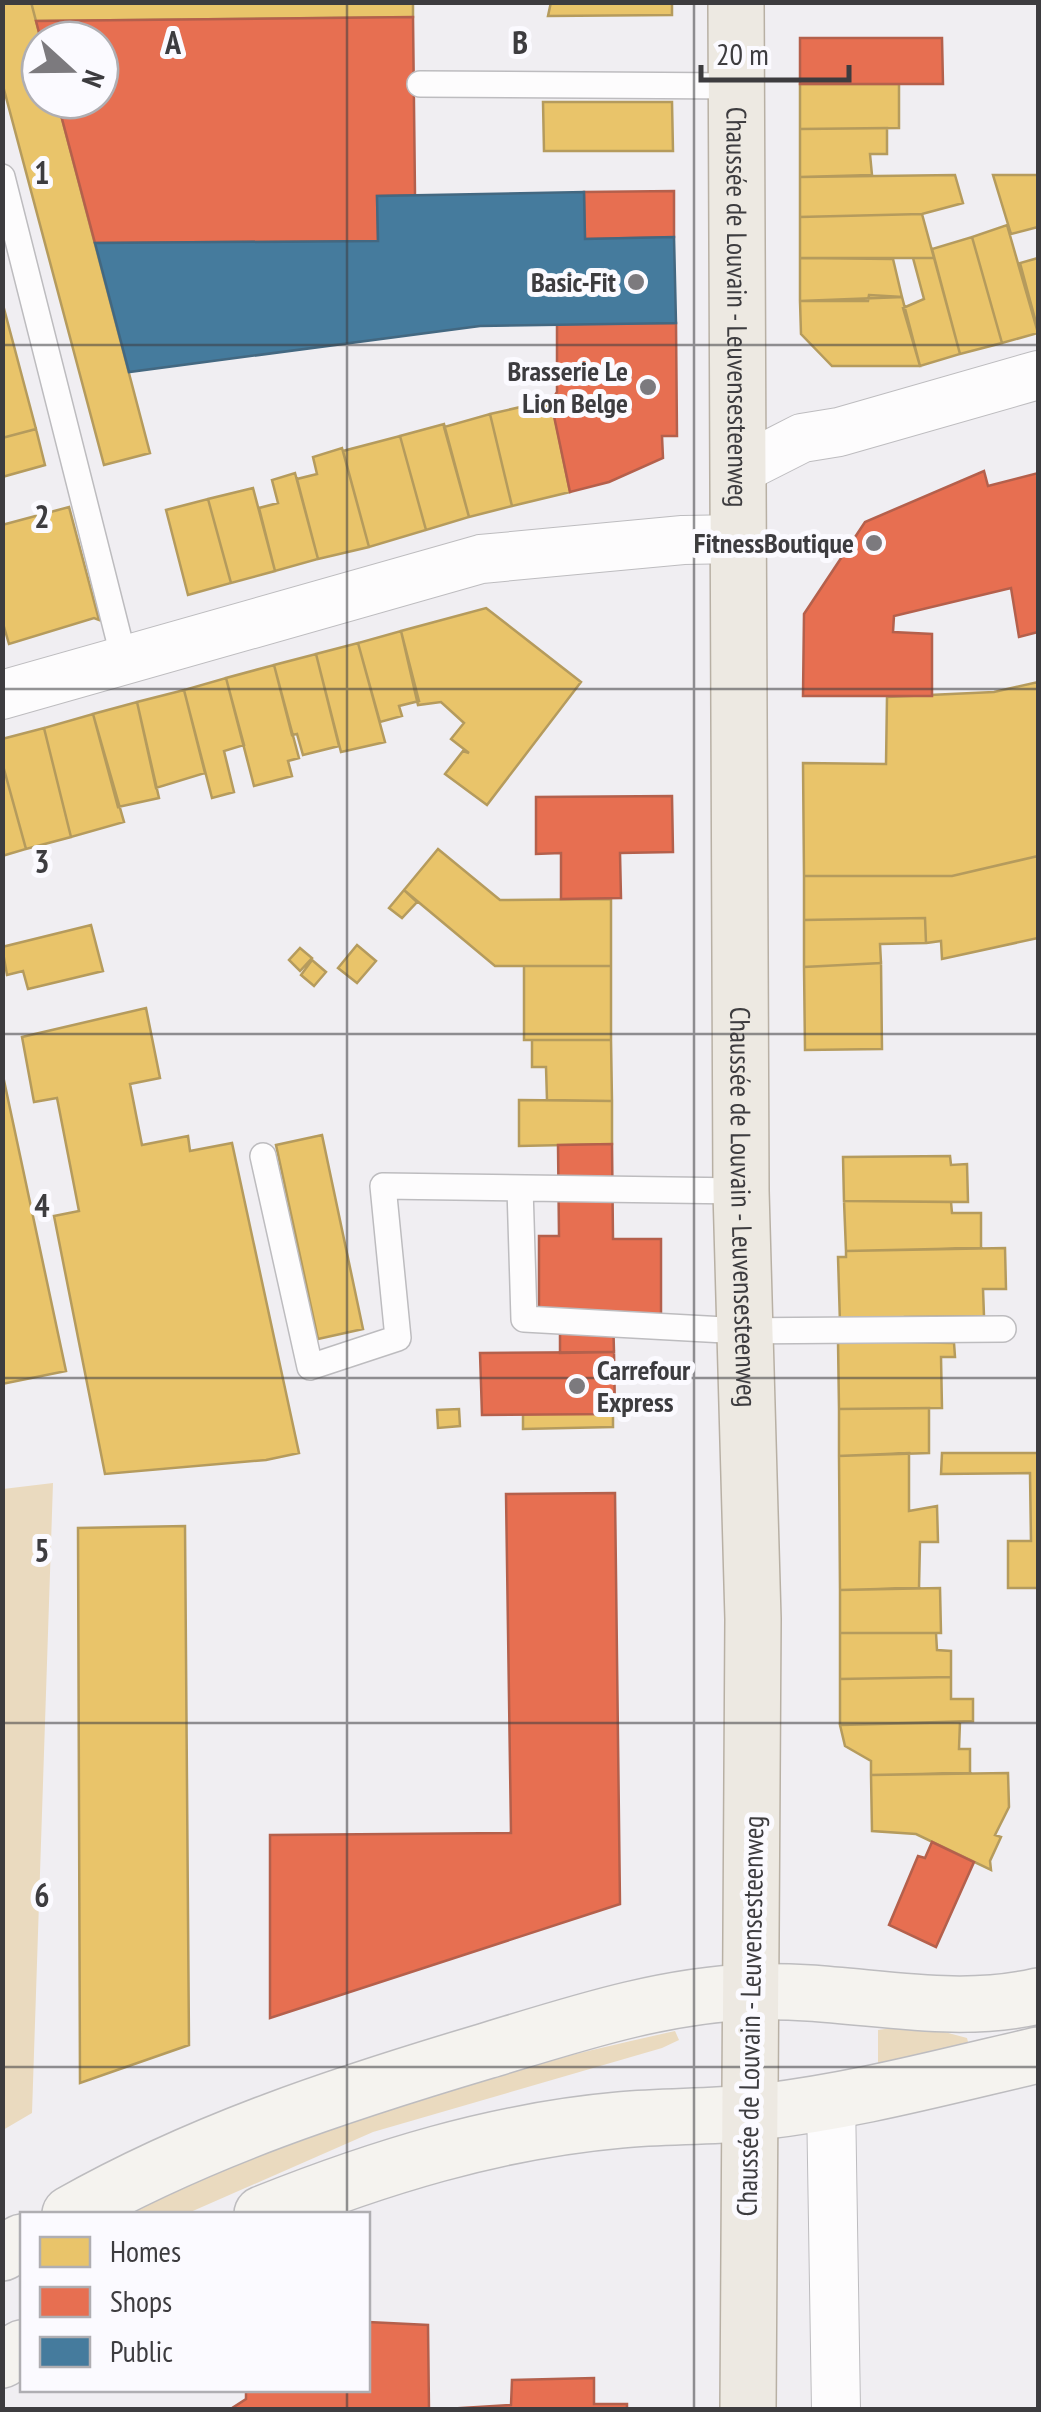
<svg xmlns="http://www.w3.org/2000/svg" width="1041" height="2412" font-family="'PT Sans Narrow',sans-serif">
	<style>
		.green { fill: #eadabf }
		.homes { fill: #e9c46a; stroke: #b59b5d; stroke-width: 2.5 }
		.shops { fill: #e76f51; stroke: #b4604c; stroke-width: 2.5 }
		.public { fill: #457b9d; stroke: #436881; stroke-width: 2.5 }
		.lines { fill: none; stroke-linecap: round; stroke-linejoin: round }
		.lane-casing { stroke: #bdbcbf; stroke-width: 28 }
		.street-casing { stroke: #bdbcbf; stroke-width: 50 }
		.secondary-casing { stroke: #bdbcbf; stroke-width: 58 }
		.primary-casing { stroke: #b8b0a4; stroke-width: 58 }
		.lane { stroke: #fdfcfd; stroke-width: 25 }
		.street { stroke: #fdfcfd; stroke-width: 48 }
		.secondary { stroke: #f5f3ef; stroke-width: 55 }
		.primary { stroke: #ede9e2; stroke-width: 55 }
		.grid { fill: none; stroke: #3d3c3f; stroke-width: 2.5; stroke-opacity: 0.55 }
		.poi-dot { fill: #7c7a7e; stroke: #fbfaff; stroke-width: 4 }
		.labels { text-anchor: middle; stroke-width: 10; stroke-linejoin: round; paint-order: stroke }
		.poi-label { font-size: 28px; font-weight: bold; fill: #3d3c3f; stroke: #fbfaff; text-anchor: end }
		.street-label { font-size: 28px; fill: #3d3c3f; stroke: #fbfaff }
		.grid-label { font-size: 32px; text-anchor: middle; font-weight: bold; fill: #3d3c3f; stroke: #fbfaff; stroke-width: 10; stroke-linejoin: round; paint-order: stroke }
	</style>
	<rect width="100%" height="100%" fill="#f0eef2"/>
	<path class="green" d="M53 1483 32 2113 3 2130V1489Z
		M898 2027 937 2030 967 2038 969 2046 878 2072V2030Z
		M675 2031 679 2040 662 2048 373 2132 186 2214H127C299 2127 487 2072 675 2031Z"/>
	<path class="homes" d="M2 2H31L41 40 40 100H57L150 453 104 465 2 82Z
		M31 2H413V17L36 21Z
		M672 2V15L548 16 551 2Z
		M800 84H899V128L800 129Z
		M543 102H672L673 151H544Z
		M887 128V154H870L872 175 800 177V129Z
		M955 175 963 203 922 214 800 217V177Z
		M993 175H1038V227L1011 234Z
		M922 214 934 258H800V217Z
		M1007 225 1038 333 1002 343 972 237Z
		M972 237 1002 343 960 354 932 249Z
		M800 258 893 259 902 297 800 301Z
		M913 258H934L960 354 920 366 903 308 924 299Z
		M1038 258V330L1020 263Z
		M869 295 902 297 920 366H832L801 334 800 301H868Z
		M2 301 36 429 2 438Z
		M551 400 570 492 512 506 490 414Z
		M490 414 512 506 469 517 444 427Z
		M444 424 469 517 426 530 400 436Z
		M36 429 45 465 2 477V438Z
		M400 436 426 530 369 547 343 451Z
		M342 448 369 547 318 559 297 479 317 474 313 457Z
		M295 473 318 559 275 571 259 508 278 503 272 480Z
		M253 488 275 571 231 583 208 499Z
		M208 499 231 583 188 595 166 510Z
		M69 507 99 620 94 618 9 644 2 620V525Z
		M486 608 581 682 487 805 445 774 463 751 469 753 451 739 464 723 441 702 418 705 401 631Z
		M401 631 419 701 399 706 402 716 380 722 358 643Z
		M358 643 385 742 341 752 316 654Z
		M316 654 339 746 303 755 297 734 292 735 274 665Z
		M274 665 299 758 288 761 292 776 254 786 226 678Z
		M226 678 244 745 224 751 234 792 212 798 184 690Z
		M1038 682V856L952 876H804L803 763 886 764 887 697 994 692Z
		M184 690 205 773 156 788 137 702Z
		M137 702 159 798 118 807 93 714Z
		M93 714 124 822 71 837 44 728Z
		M44 728 71 837 26 849 2 762V739Z
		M2 762 26 849 2 856Z
		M438 849 500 900 611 899V966H495L404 890Z
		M1038 856V938L942 959 941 941 926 943 925 918 804 920V876H952Z
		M404 890 417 902 402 918 389 908Z
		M925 918 926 943 880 944 881 963 804 967V920Z
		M91 925 103 971 28 989 23 971 7 975 2 947Z
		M357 945 376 961 357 983 338 968Z
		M300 948 312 958 300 971 289 960Z
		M312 960 326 972 314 986 301 975Z
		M881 963 882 1049 805 1050 804 967Z
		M524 966H611V1040H524Z
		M146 1008 160 1078 130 1084 142 1145 188 1136 190 1151 232 1143 299 1453 266 1460 105 1474 54 1216 79 1211 57 1098 34 1102 22 1037Z
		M532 1040H611L612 1101 547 1100 546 1067H532Z
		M2 1071 66 1371 2 1384Z
		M519 1100 612 1101V1144L519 1146Z
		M322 1135 363 1329 318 1339 276 1145Z
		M950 1156 951 1165 967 1164 968 1202 844 1201 843 1157Z
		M844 1201 951 1202 952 1213H981V1248L846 1251Z
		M1005 1248 1006 1289H983L984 1316 905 1317V1324L840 1323 838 1257H846V1251Z
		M838 1341 954 1343 955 1357H941L942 1408 839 1409Z
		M929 1408V1453L839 1456V1409Z
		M459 1409 460 1426 438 1428 437 1410Z
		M613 1413V1427L523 1429V1414Z
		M909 1453V1511L937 1506 938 1542H920L919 1588 840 1590 839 1456Z
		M942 1453H1038V1588H1008V1541H1031L1030 1473 941 1474Z
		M185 1526 189 2045 80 2083 78 1528Z
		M940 1588 941 1633H840V1590Z
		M840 1633H936L937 1650 951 1651V1677L840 1679Z
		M951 1677V1699H973V1721L840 1725V1679Z
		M960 1722 959 1749H970V1773L871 1775V1761L845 1746 840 1725Z
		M1008 1773 1009 1807 995 1835 1001 1837 990 1861 991 1870 916 1834 872 1831 871 1775Z"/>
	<path class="shops" d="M413 17 415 195 377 196 378 241 95 243 57 100H100V40H41L36 21Z
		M800 38H942L943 84H800Z
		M674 191V237L585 239 584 192Z
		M676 323 677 436H662L663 458 609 482 570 492 551 402 557 392V324Z
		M984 471 988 486 1038 473V632L1019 637 1011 588 894 616 893 632 932 634V696H803L804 614 865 522Z
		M672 796 673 852 620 853 621 898 561 899V853L536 854V797Z
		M612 1144 613 1239H661V1314H613L614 1352 560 1353V1315H539V1236H559L558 1145Z
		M614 1352 615 1414 482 1415 480 1353Z
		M615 1493 620 1904 270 2018V1835L511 1833 506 1494Z
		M932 1842 974 1862 936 1947 889 1925 918 1856 925 1858Z
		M368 2322 428 2325 429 2410H229L246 2399V2390H368Z
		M594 2378V2404H627V2410H429L511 2405 512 2380Z"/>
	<path class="public" d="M584 192 585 239 674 237 676 323 480 326 129 372 95 243 378 241 377 196Z"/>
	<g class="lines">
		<defs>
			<path id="lane" d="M420 84 737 86
				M2 177 125 663
				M263 1156 310 1367 398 1338 383 1186 741 1191
				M520 1188 524 1319 743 1331 1003 1329"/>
			<path id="street" d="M739 470 802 438 839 432 1038 375
				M2 695 481 559 683 540 739 539
				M831 2099 836 2410"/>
			<path id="secondary" d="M70 2214C201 2140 342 2094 486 2051 572 2025 661 1995 752 1992 848 1988 943 2018 1038 1996
				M262 2214C377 2168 495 2131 620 2120 663 2116 706 2117 749 2113 847 2103 943 2077 1038 2055
				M2 2253 22 2242
				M2 2360 22 2348"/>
			<g id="primary">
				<path id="s1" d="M736 2 741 1191 753 1619 748 2410"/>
			</g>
		</defs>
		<use href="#lane" class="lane-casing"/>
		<use href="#street" class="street-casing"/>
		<use href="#secondary" class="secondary-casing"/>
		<use href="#primary" class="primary-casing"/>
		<use href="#lane" class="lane"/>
		<use href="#street" class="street"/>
		<use href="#secondary" class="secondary"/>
		<use href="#primary" class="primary"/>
	</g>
	<path class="grid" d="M347 2V2214M694 2V2410M2 345H1038M2 689H1038M2 1034H1038M2 1378H1038M2 1723H1038M2 2067H1038M347 2390V2410"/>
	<g class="poi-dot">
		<circle cx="636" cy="282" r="10"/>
		<circle cx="648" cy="387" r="10"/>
		<circle cx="874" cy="543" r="10"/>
		<circle cx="577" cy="1386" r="10"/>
	</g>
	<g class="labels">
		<g class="poi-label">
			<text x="616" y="292">Basic-Fit</text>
			<text x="628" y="381">Brasserie Le<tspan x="628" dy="32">Lion Belge</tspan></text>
			<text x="854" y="553">FitnessBoutique</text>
			<text x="597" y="1380" text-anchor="start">Carrefour<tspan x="597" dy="32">Express</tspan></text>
		</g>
		<g class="street-label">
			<text dy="10" stroke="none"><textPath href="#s1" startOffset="305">Chaussée de Louvain - Leuvensesteenweg</textPath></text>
			<text dy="10" stroke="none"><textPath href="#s1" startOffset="1205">Chaussée de Louvain - Leuvensesteenweg</textPath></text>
			<text transform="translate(750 2016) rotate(-89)" y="10">Chaussée de Louvain - Leuvensesteenweg</text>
		</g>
	</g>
	<g class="grid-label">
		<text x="173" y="54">A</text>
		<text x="520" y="54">B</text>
		<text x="42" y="184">1</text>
		<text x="42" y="528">2</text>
		<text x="42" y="873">3</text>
		<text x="42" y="1217">4</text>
		<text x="42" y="1562">5</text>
		<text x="42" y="1907">6</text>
	</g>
	<rect width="1041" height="2412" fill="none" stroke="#3d3c3f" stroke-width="10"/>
	<rect x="20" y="2212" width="350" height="180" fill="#fbfaff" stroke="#afaeb2" stroke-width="2.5"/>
	<rect x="40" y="2237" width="50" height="30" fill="#e9c46a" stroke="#afaeb2" stroke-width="2.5"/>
	<text x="110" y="2262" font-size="30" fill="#3d3c3f">Homes</text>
	<rect x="40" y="2287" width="50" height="30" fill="#e76f51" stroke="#afaeb2" stroke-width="2.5"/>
	<text x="110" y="2312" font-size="30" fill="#3d3c3f">Shops</text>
	<rect x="40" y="2337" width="50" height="30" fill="#457b9d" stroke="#afaeb2" stroke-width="2.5"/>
	<text x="110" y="2362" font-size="30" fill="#3d3c3f">Public</text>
	<g transform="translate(70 70) rotate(111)"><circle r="48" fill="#fbfaff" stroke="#afaeb2" stroke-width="2.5"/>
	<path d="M0-8L18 38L0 25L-18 38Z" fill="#7c7a7e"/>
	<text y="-15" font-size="28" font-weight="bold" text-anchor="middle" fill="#3d3c3f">N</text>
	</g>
	<path d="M701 65v15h148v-15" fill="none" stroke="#3d3c3f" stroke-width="5"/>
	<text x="716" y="65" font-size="30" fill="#3d3c3f" stroke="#fbfaff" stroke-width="8" paint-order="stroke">20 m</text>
</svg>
